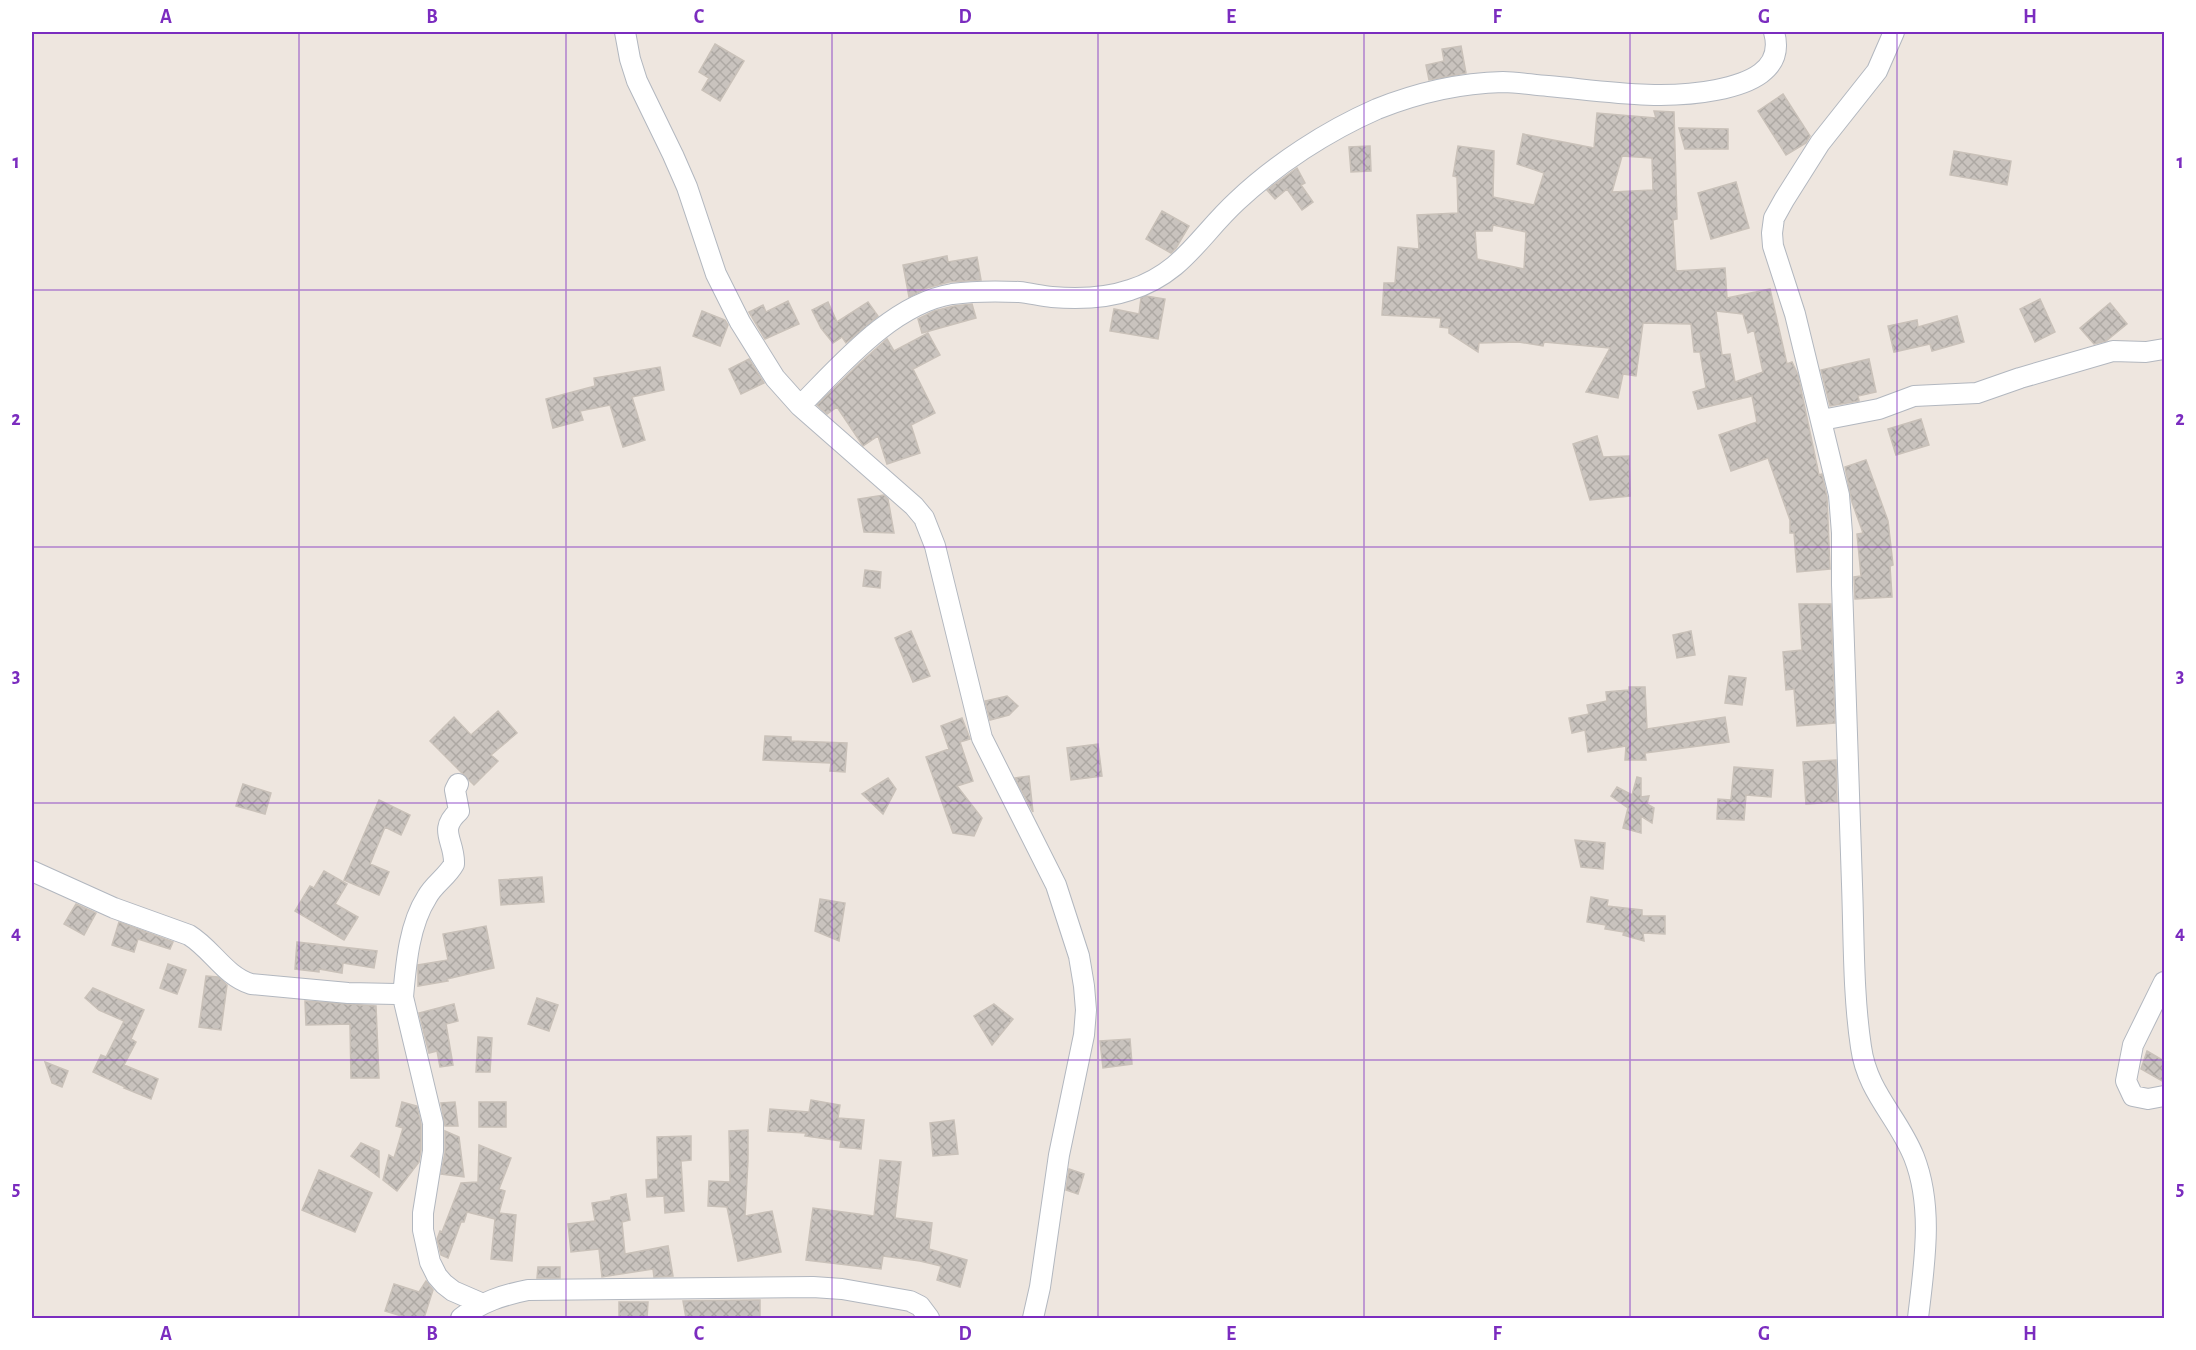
<svg xmlns="http://www.w3.org/2000/svg" width="2196" height="1350" font-family="'Alegreya Sans',sans-serif">
	<style>
		.building { fill: url(#building-cross-hatch); stroke: #c9c1b9; stroke-width: 1.5; fill-rule: evenodd }
		.lines { fill: none; stroke-linecap: round; stroke-linejoin: round }
		.street-casing { stroke: #b2b7bf; stroke-width: 22 }
		.street { stroke: #fff; stroke-width: 20 }
		.grid { fill: none; stroke: #7b2cbf; stroke-width: 1.5; stroke-opacity: 0.55 }
		.neatline { fill: none; stroke: #7b2cbf; stroke-width: 2 }
		.grid-label { font-size: 20px; text-anchor: middle; font-weight: bold; fill: #7b2cbf }
	</style>
	<defs>
		<pattern id="building-cross-hatch" width="8" height="8" patternUnits="userSpaceOnUse" patternTransform="scale(1.5)"><rect width="8" height="8" fill="#c9c3be"/><path d="M0 0l8 8M0 8l8-8" fill="none" stroke="#ada8a3"/></pattern>
	</defs>
	<rect width="100%" height="100%" fill="#eee6df"/>
	<!-- building -->
	<path class="building" d="M715,44L744,61L720,101L702,90L709,78L699,72Z
		M1461,46L1466,73L1429,80L1426,65L1444,61L1442,49Z
		M1783,94L1810,136L1806,143L1786,155L1758,111Z
		M1654,111L1674,112L1677,219L1673,220L1676,271L1725,268L1727,298L1770,289L1787,364L1792,362L1798,375L1819,475L1822,474L1827,497L1830,569L1797,572L1794,533H1790V520L1768,458L1731,471L1719,435L1757,422L1752,396L1698,409L1693,392L1706,388L1700,352H1694L1691,324L1643,323L1636,376L1623,374L1618,398L1586,392L1610,348L1544,342L1543,346L1519,342L1479,343L1478,352L1449,333V328L1440,327L1441,318L1382,315L1384,283H1395L1398,247L1419,249L1417,215L1458,213L1457,177L1453,176L1458,146L1494,151L1493,197L1534,205L1544,173L1517,164L1523,134L1594,148L1597,113L1656,118ZM1622,156L1652,158L1653,190L1612,192ZM1493,225L1526,232L1524,269L1477,259L1475,231H1492ZM1716,311L1743,314L1748,333L1754,330L1763,372L1735,382L1730,354L1722,355Z
		M1679,128L1728,129V149H1685Z
		M1370,146L1371,171L1351,172L1349,147Z
		M1954,151L2011,161L2007,185L1950,175Z
		M1297,168L1305,183L1301,185L1313,202L1302,210L1287,189L1275,199L1267,190Z
		M1736,182L1749,228L1711,239L1698,193Z
		M1162,211L1189,226L1176,248L1171,253L1146,239Z
		M947,256L948,262L977,257L981,280L949,282L927,288L909,297L903,265Z
		M1146,296L1165,299L1158,339L1110,331L1114,309L1139,314L1141,298Z
		M2040,299L2055,332L2035,342L2020,309Z
		M788,301L799,324L765,339L749,312L763,305L766,312Z
		M828,302L837,322L868,302L878,316L846,343L842,337L833,343L821,328L812,310Z
		M2110,303L2127,324L2106,341L2094,344L2080,328Z
		M972,304L976,318L922,333L918,319L934,311L954,306Z
		M702,311L725,320L728,325L720,346L693,336Z
		M1957,316L1964,342L1932,351L1930,344L1894,352L1888,326L1917,320L1918,327Z
		M928,333L940,355L913,369L935,413L911,425L920,453L887,464L878,436L863,446L837,407L827,414L817,405L859,364L887,339L894,351Z
		M749,359L764,383L741,394L729,369Z
		M1869,359L1876,392L1858,396L1859,401L1830,406L1821,370Z
		M660,367L664,390L632,397L645,440L623,447L610,405L580,411L583,420L553,428L546,399L595,386L594,378Z
		M1921,419L1929,445L1896,455L1888,429Z
		M1597,436L1603,457L1629,456L1630,496L1590,500L1573,444Z
		M1866,460L1888,521L1893,565L1890,566L1892,597L1855,599L1854,577L1861,576L1857,534L1863,533L1852,502L1845,467Z
		M884,495L888,499L894,533L864,532L858,499Z
		M865,570L881,572L880,588L863,586Z
		M1799,604H1831L1835,723L1797,726L1794,689L1786,690L1783,652L1802,650Z
		M911,631L930,676L913,682L895,638Z
		M1691,631L1695,655L1677,658L1673,635Z
		M1729,676L1746,678L1742,705L1725,703Z
		M1629,687H1645L1647,729L1725,717L1729,742L1645,753L1646,760H1625L1626,746L1588,752L1585,730L1572,733L1569,718L1589,714L1587,705L1607,701L1606,692L1629,690Z
		M1007,696L1018,706L1009,715L990,720L985,701Z
		M498,711L517,733L491,755L498,761L474,785L430,741L454,717L471,735Z
		M962,718L970,739L960,742L973,781L957,786L982,818L974,836L953,833L926,757L949,749L941,726Z
		M765,736L791,737V741L847,743L845,772L830,771L831,763L763,760Z
		M1098,744L1102,776L1071,780L1067,748Z
		M1836,760L1837,802L1806,804L1803,762Z
		M1734,767L1773,770L1771,797L1746,795L1744,820L1717,819L1718,799L1731,800Z
		M1029,776L1033,812L1015,778Z
		M1637,777L1641,778V797L1649,796L1647,804L1654,808L1652,823L1641,816V833L1623,828L1628,808L1611,796L1617,787L1632,795Z
		M888,778L896,789L883,814L862,794Z
		M243,784L271,793L265,814L236,806Z
		M379,800L410,815L401,835L385,827L370,864L389,872L379,895L344,880Z
		M1575,840L1605,843L1603,869L1581,867Z
		M324,871L347,884L335,904L358,917L344,940L295,911L310,886L314,888Z
		M542,877L544,902L501,905L499,880Z
		M1591,897L1608,900L1607,906L1642,910V916H1665V934L1643,933L1644,941L1623,935L1624,932L1605,929L1606,925L1587,922Z
		M820,899L845,903L839,941L815,931Z
		M76,904L96,913L84,935L64,924Z
		M119,922L173,942L170,949L138,939L134,952L112,945Z
		M486,926L494,968L447,979L448,981L418,986V965L448,960L443,934Z
		M297,942L377,951L374,968L343,963L342,973L319,969V972L295,969Z
		M168,964L186,970L177,994L160,988Z
		M206,976L218,977L227,985L221,1030L199,1027Z
		M93,988L144,1010L131,1039L136,1042L124,1065L158,1079L151,1099L124,1088L125,1087L93,1072L101,1055L106,1057L124,1021L99,1010L85,998Z
		M537,998L558,1005L549,1031L528,1024Z
		M305,1001L376,1006L379,1078H351L350,1024L306,1025Z
		M454,1004L458,1021L446,1024L453,1065L440,1067L437,1051L429,1053L419,1013Z
		M994,1004L1013,1019L992,1045L974,1016Z
		M478,1037L492,1038L490,1072H476Z
		M1130,1039L1132,1064L1103,1068L1100,1041Z
		M2147,1051L2164,1061V1082L2141,1069Z
		M45,1062L68,1071L62,1087L52,1083Z
		M811,1100L840,1105L838,1118L864,1120L861,1149L840,1147L841,1141L805,1136L806,1133L768,1131L770,1109L809,1112Z
		M402,1102L417,1106L421,1124V1150L419,1162L397,1191L383,1180L389,1155L394,1158L403,1128L396,1126Z
		M455,1102L458,1126H445L441,1103Z
		M479,1102H506V1127H479Z
		M954,1120L958,1154L933,1156L930,1123Z
		M748,1130V1160L745,1216L772,1211L781,1252L738,1261L727,1207L708,1206L709,1181L730,1182L729,1131Z
		M445,1131L459,1137L464,1177L441,1174L445,1153Z
		M691,1136V1160L681,1161L684,1211L665,1213L664,1196L647,1197L646,1180L658,1179L657,1137Z
		M361,1143L379,1151V1177L351,1156Z
		M479,1145L511,1158L499,1189L505,1191L499,1213L516,1215L512,1261L491,1259L495,1219L467,1212L464,1222H461L448,1258L441,1255L437,1239L440,1231L442,1232L461,1183L478,1182Z
		M880,1160L901,1162L895,1218L932,1223L929,1249L967,1260L960,1287L937,1280L941,1266L920,1261L883,1256L881,1269L806,1260L813,1208L874,1216Z
		M1069,1169L1084,1174L1078,1194L1066,1190Z
		M319,1170L372,1193L355,1232L302,1210Z
		M626,1194L630,1220L622,1222L625,1254L668,1246L673,1276L654,1277L653,1269L602,1277L599,1249L571,1252L568,1224L595,1221L592,1203L611,1200V1197Z
		M538,1267H560V1278H537Z
		M426,1281L433,1290L424,1318H408L385,1311L394,1284L419,1292Z
		M760,1300V1318H686L683,1301Z
		M619,1302H648L647,1318H619Z"/>
	<g class="lines">
		<!-- street casing -->
		<g class="street-casing">
			<path id="street" d="M625,32L630,59L637,81L673,155L687,187L716,274L740,322L775,378L800,406L914,506L924,518L935,546L982,738L1056,885L1079,956L1084,986L1086,1010L1084,1035L1059,1155L1040,1287L1033,1318
				M1894,32L1877,71L1820,143L1784,200L1774,218L1772,233L1773,246L1795,314L1839,495L1842,533V585C1846,684 1848,784 1852,884C1854,938 1853,994 1861,1047C1867,1092 1898,1117 1914,1157C1934,1208 1924,1266 1918,1318
				M800,406C841,365 892,304 952,294C974,291 996,291 1019,292C1030,293 1041,296 1052,297C1077,299 1107,298 1130,290C1183,273 1199,236 1237,201C1276,164 1327,131 1377,109C1417,93 1460,83 1503,82C1518,82 1533,85 1548,86C1603,91 1661,101 1716,90C1747,84 1785,71 1774,32
				M1822,420L1879,409L1914,396L1977,393L2020,378L2113,351L2146,352L2164,349
				M32,871L114,908L189,935C212,949 225,976 251,984L348,993L396,994L403,997L433,1123V1151L423,1213V1230L430,1262L437,1276L444,1284L453,1291L483,1304
				M2164,982L2133,1045L2126,1081L2133,1096L2148,1099L2164,1096
				M403,997C406,964 409,925 427,897C434,884 447,877 454,864C455,840 437,831 459,811L455,790L458,784
				M461,1318C481,1302 503,1295 528,1290L813,1287L842,1289L910,1301L920,1306L929,1318"/>
		</g>
		<!-- street -->
		<use href="#street" class="street"/>
	</g>
	<!-- grid -->
	<path class="grid" d="M299,32V1318M566,32V1318M832,32V1318M1098,32V1318M1364,32V1318M1630,32V1318M1897,32V1318M32,290H2164M32,547H2164M32,803H2164M32,1060H2164"/>
	<!-- border -->
	<rect width="2196" height="1350" fill="none" stroke="#ffffff" stroke-width="66"/>
	<rect x="33" y="33" width="2130" height="1284" class="neatline"/>
	<g class="grid-label">
		<text x="166" y="23">A</text>
		<text x="432" y="23">B</text>
		<text x="699" y="23">C</text>
		<text x="965" y="23">D</text>
		<text x="1231" y="23">E</text>
		<text x="1497" y="23">F</text>
		<text x="1764" y="23">G</text>
		<text x="2030" y="23">H</text>
		<text x="16" y="168">1</text>
		<text x="2180" y="168">1</text>
		<text x="16" y="425">2</text>
		<text x="2180" y="425">2</text>
		<text x="16" y="682">3</text>
		<text x="2180" y="682">3</text>
		<text x="16" y="939">4</text>
		<text x="2180" y="939">4</text>
		<text x="16" y="1195">5</text>
		<text x="2180" y="1195">5</text>
		<text x="166" y="1340">A</text>
		<text x="432" y="1340">B</text>
		<text x="699" y="1340">C</text>
		<text x="965" y="1340">D</text>
		<text x="1231" y="1340">E</text>
		<text x="1497" y="1340">F</text>
		<text x="1764" y="1340">G</text>
		<text x="2030" y="1340">H</text>
	</g>
</svg>
